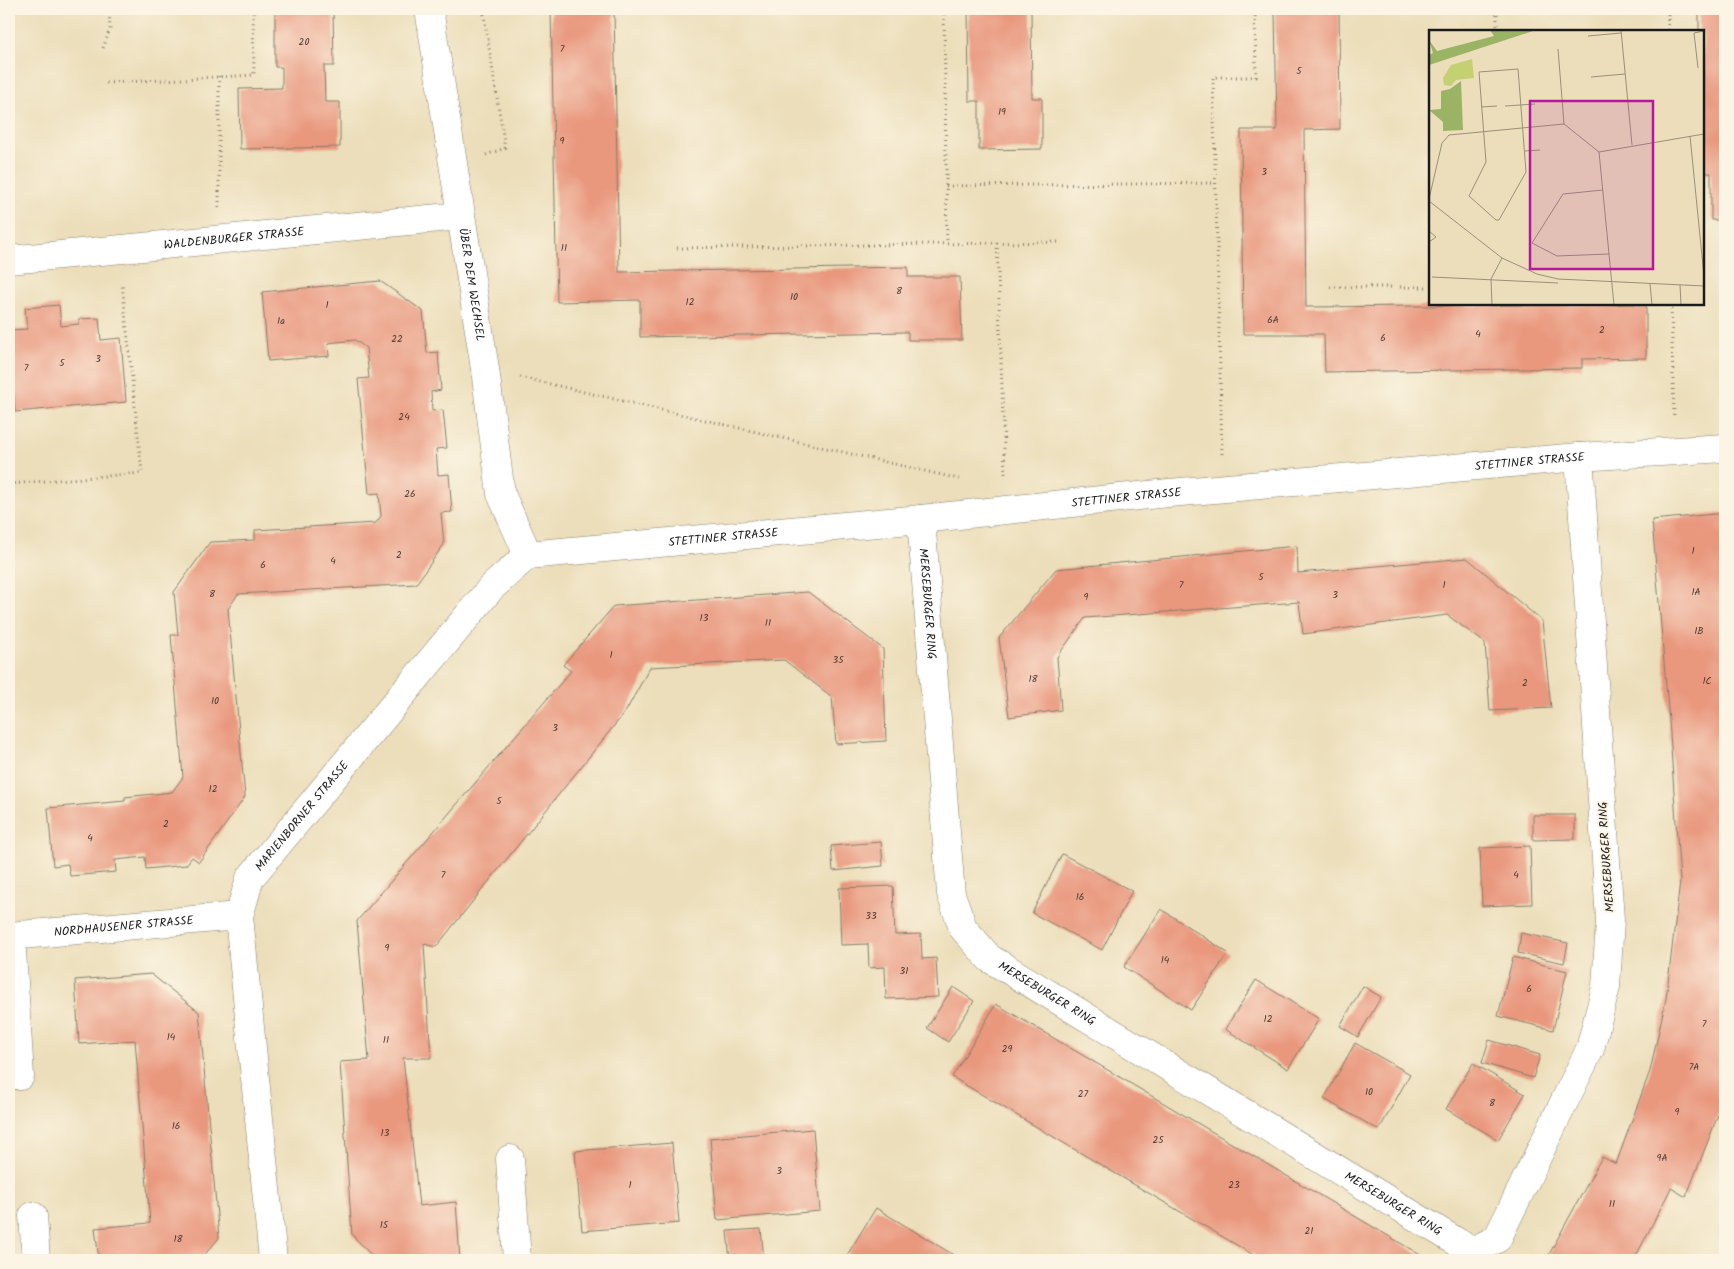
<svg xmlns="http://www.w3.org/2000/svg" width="1734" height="1269" font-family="Kalam,sans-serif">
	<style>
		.building { fill: #e9987e }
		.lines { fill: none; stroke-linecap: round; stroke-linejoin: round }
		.minor-casing { stroke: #847d6b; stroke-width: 29 }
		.path { stroke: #847d6b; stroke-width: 3; stroke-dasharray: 1 4; stroke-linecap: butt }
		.minor { stroke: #fff; stroke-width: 28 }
		.labels { text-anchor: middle; stroke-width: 4; stroke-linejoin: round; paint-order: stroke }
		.number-label { font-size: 10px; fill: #4f3b34 }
		.street-label { font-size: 12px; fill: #1c1c1c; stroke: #fcf5e5 }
		.inset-road { fill: none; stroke: #99907b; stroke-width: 1 }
		.view { fill: #b5179e; fill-opacity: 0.15; stroke: #b5179e; stroke-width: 2.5 }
		.inset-edge { fill: none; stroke: #1c1c1c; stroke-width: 2.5 }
	</style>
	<rect width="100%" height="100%" fill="#fcf5e5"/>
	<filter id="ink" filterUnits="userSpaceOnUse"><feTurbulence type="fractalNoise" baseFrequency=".02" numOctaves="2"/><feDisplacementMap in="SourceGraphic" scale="10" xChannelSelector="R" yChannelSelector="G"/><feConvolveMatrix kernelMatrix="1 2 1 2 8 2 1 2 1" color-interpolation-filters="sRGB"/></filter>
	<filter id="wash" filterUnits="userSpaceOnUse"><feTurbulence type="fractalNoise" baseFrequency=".0096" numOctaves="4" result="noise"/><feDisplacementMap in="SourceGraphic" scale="20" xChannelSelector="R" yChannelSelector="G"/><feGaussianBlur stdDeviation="1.12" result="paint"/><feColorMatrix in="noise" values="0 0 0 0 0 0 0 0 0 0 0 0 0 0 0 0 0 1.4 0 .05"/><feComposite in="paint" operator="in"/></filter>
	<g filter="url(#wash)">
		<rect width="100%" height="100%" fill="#ecdeba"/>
		<g id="blocks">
			<!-- building -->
			<path class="building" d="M275,9H333L334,66H324L325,102H340V147L240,149L239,89L282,88V67H275Z
				M551,9H614L619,272L908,267V277H960L962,340H908V332L640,337V300L557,302Z
				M968,9H1031L1032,98H1042V149L979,150V101H969Z
				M1275,9H1339L1340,129L1304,130L1306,307L1646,304V358L1582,359V368L1325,372L1324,334H1243L1241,130H1277Z
				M1699,9H1725V220H1711V173H1703V31H1699Z
				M380,281L423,311L427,353L438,352L441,390L431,392L432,411L443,410L447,448L436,449L438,475L449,474L452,512L441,513L444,544L416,584L238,594L228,609L245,797L199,862L192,857L186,865L146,869L145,857L115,860L116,872L70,876L68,864L53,866L48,808L125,801V797L172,792L183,777L171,635H178L174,592L210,542L255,540V530L376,523L381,516L379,493L369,494L358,379L369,378L366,348L355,340L328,343L329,356L268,361L262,292Z
				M59,305L61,326L79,324V319L99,318L101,340L121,338L126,402L15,412L14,396H9V330L27,329L25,308Z
				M1725,513V1092L1722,1105L1686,1197L1671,1188L1634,1260H1546L1602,1157L1616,1164L1650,1071L1666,999L1680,881L1670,733L1652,520Z
				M1297,546L1298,573L1467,558L1542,621L1551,708L1490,711L1485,643L1447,615L1303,634L1299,602L1085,618L1057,657L1061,710L1009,717L999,638L1056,569Z
				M808,592L883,649L886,741L836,744L832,697L784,660L650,667L626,711L436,947L424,944L431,1058H403L419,1206L456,1202L460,1260H376L352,1235L340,1062L369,1060L357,921L571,671L563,665L614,606Z
				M1533,815H1575V839L1533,840Z
				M881,842L883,866L833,871L831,846Z
				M1530,846L1532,904L1482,906L1480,848Z
				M1062,854L1132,891L1102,950L1032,913Z
				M893,886L895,935L921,934L922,959L936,958L938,997L886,999L885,967L869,968L868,944L841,945L839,888Z
				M1161,909L1228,953L1191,1010L1124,967Z
				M1521,933L1568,943L1564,963L1518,953Z
				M1513,957L1567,971L1553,1030L1498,1016Z
				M151,974L199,1012L219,1238L200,1260H99L95,1228L150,1223L135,1040L79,1044L75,980Z
				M1256,980L1319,1019L1288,1069L1225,1029Z
				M1363,986L1381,997L1358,1037L1340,1026Z
				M953,987L974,1001L948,1042L927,1028Z
				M996,1004L1429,1260H1262L952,1077Z
				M1489,1040L1540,1055L1533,1078L1482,1063Z
				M1355,1043L1410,1074L1379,1130L1324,1099Z
				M1473,1063L1525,1094L1498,1140L1446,1109Z
				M813,1129L820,1211L717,1220L710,1138Z
				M672,1143L679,1223L582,1231L575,1151Z
				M876,1208L962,1260H844Z
				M761,1229L764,1260H730L727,1231Z"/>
		</g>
	</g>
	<g filter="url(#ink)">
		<use href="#blocks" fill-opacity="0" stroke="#847d6b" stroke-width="1"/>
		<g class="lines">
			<!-- minor casing -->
			<g class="minor-casing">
				<g id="minor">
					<path id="s1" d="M429,9L485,369L501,494L528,555"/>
					<path id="s2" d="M9,260L460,216"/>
					<path id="s3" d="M921,519L951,894L963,928L989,958L1472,1251L1497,1239L1590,1049L1606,987L1610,920L1579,457"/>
					<path id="s4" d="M528,555L921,519L1158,494L1579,457L1725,448"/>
					<path id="s5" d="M9,936L239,916"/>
					<path d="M11,936L20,1076"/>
					<path d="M510,1159L517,1260"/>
					<path d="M33,1216L36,1260"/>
					<path id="s6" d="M273,1260L239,916L250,878L491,588L528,555"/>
				</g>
			</g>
			<!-- path -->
			<path class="path" d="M483,9L505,148L486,155
				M944,9L947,244
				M1497,9V31
				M1668,9V31
				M103,48L110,29L109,9
				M219,76V207
				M106,83L254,75L253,9
				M946,186L1216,183
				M997,243L1005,476
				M677,248L1058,242
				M1330,287H1430
				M1671,304L1674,417
				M520,377L959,479
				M1222,454L1213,77H1256L1255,9
				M9,484L142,473L122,283"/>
			<!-- minor -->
			<use href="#minor" class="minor"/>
		</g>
	</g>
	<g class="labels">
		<!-- number labels -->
		<g class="number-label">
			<text x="304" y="45">20</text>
			<text x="562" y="52">7</text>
			<text x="1299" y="74">5</text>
			<text x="1002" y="115">19</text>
			<text x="562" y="144">9</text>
			<text x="1264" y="175">3</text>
			<text x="564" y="251">11</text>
			<text x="899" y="294">8</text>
			<text x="794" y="300">10</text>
			<text x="690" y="305">12</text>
			<text x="327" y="308">1</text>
			<text x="1273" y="323">6A</text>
			<text x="281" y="324">1a</text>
			<text x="1602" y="333">2</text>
			<text x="1478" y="337">4</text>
			<text x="1383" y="341">6</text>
			<text x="397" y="342">22</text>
			<text x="98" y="362">3</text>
			<text x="62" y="366">5</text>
			<text x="26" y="371">7</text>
			<text x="404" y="420">24</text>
			<text x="410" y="497">26</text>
			<text x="1693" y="554">1</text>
			<text x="399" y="558">2</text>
			<text x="333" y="564">4</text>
			<text x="263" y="568">6</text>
			<text x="1261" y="580">5</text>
			<text x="1181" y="588">7</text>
			<text x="1444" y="588">1</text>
			<text x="1696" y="595">1A</text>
			<text x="212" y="597">8</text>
			<text x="1335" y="598">3</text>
			<text x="1086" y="600">9</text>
			<text x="704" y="621">13</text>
			<text x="768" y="626">11</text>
			<text x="1699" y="634">1B</text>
			<text x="611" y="658">1</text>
			<text x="838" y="663">35</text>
			<text x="1033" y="682">18</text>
			<text x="1707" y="684">1C</text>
			<text x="1525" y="686">2</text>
			<text x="215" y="704">10</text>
			<text x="555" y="731">3</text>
			<text x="213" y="792">12</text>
			<text x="499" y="804">5</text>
			<text x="166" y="827">2</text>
			<text x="90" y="841">4</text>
			<text x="443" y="878">7</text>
			<text x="1516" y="878">4</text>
			<text x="1080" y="900">16</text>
			<text x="871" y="919">33</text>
			<text x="387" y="951">9</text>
			<text x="1165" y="963">14</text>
			<text x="904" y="974">31</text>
			<text x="1529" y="992">6</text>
			<text x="1268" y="1022">12</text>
			<text x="1704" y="1027">7</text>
			<text x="171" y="1040">14</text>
			<text x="386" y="1043">11</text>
			<text x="1007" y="1052">29</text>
			<text x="1694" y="1070">7A</text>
			<text x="1369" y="1095">10</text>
			<text x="1083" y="1097">27</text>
			<text x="1492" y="1106">8</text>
			<text x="1677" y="1115">9</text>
			<text x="176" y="1129">16</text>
			<text x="385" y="1136">13</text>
			<text x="1158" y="1143">25</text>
			<text x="1662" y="1161">9A</text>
			<text x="779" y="1174">3</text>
			<text x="630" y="1188">1</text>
			<text x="1234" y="1188">23</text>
			<text x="1612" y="1207">11</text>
			<text x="384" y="1228">15</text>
			<text x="1309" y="1234">21</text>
			<text x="178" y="1242">18</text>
		</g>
		<!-- street labels -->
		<g class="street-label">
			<text dy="4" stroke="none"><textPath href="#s2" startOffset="226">WALDENBURGER STRASSE</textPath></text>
			<text dy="4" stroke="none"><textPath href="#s1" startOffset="279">ÜBER DEM WECHSEL</textPath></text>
			<text dy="4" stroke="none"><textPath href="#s4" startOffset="1006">STETTINER STRASSE</textPath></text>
			<text dy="4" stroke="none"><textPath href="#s4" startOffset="601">STETTINER STRASSE</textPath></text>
			<text dy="4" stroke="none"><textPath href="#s4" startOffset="196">STETTINER STRASSE</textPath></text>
			<text dy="4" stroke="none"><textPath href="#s3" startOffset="85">MERSEBURGER RING</textPath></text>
			<text dy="4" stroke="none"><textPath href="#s6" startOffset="466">MARIENBORNER STRASSE</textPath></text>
			<text transform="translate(1606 857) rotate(-94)" y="4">MERSEBURGER RING</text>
			<text dy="4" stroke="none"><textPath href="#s5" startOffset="115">NORDHAUSENER STRASSE</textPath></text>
			<text dy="4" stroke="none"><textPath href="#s3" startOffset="520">MERSEBURGER RING</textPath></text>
			<text dy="4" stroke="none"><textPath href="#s3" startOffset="925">MERSEBURGER RING</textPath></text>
		</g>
	</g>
	<!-- overview -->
	<g transform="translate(1429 30)">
		<rect width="275" height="275" fill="#ecdeba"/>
		<path d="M43,29L45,48L27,50L22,56L15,55L14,48L22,35Z" fill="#c3d172"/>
		<path d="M61,0H107L0,35V25L4,23L0,10L8,21L65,6ZM32,51L34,100L14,101V92L0,80L12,79V61L21,59Z" fill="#9ab364"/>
		<path class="inset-road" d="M192,0L203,115M159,6L192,3M129,19L135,94M269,38L265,3L275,1M89,39L97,142L70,190H67L40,166L57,132L50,42ZM162,47L196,44M76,76L106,74M52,77L68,76M261,106L275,246M96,121L111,120M170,122L185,275M170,122L275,104M174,160L134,164L103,213L128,226L180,224M0,169L13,113L20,105L135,94L170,122M0,171L73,228L108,244L129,249L275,256M0,201L7,207L0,212M3,247L129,253M221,254L223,275M251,255L252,275M63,275L62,249L73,228"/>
		<path class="view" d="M101,71H224V239H101Z"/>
		<rect width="275" height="275" class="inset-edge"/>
	</g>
	<!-- margin -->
	<rect width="1734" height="1269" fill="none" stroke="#fcf5e5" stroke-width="30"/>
</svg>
